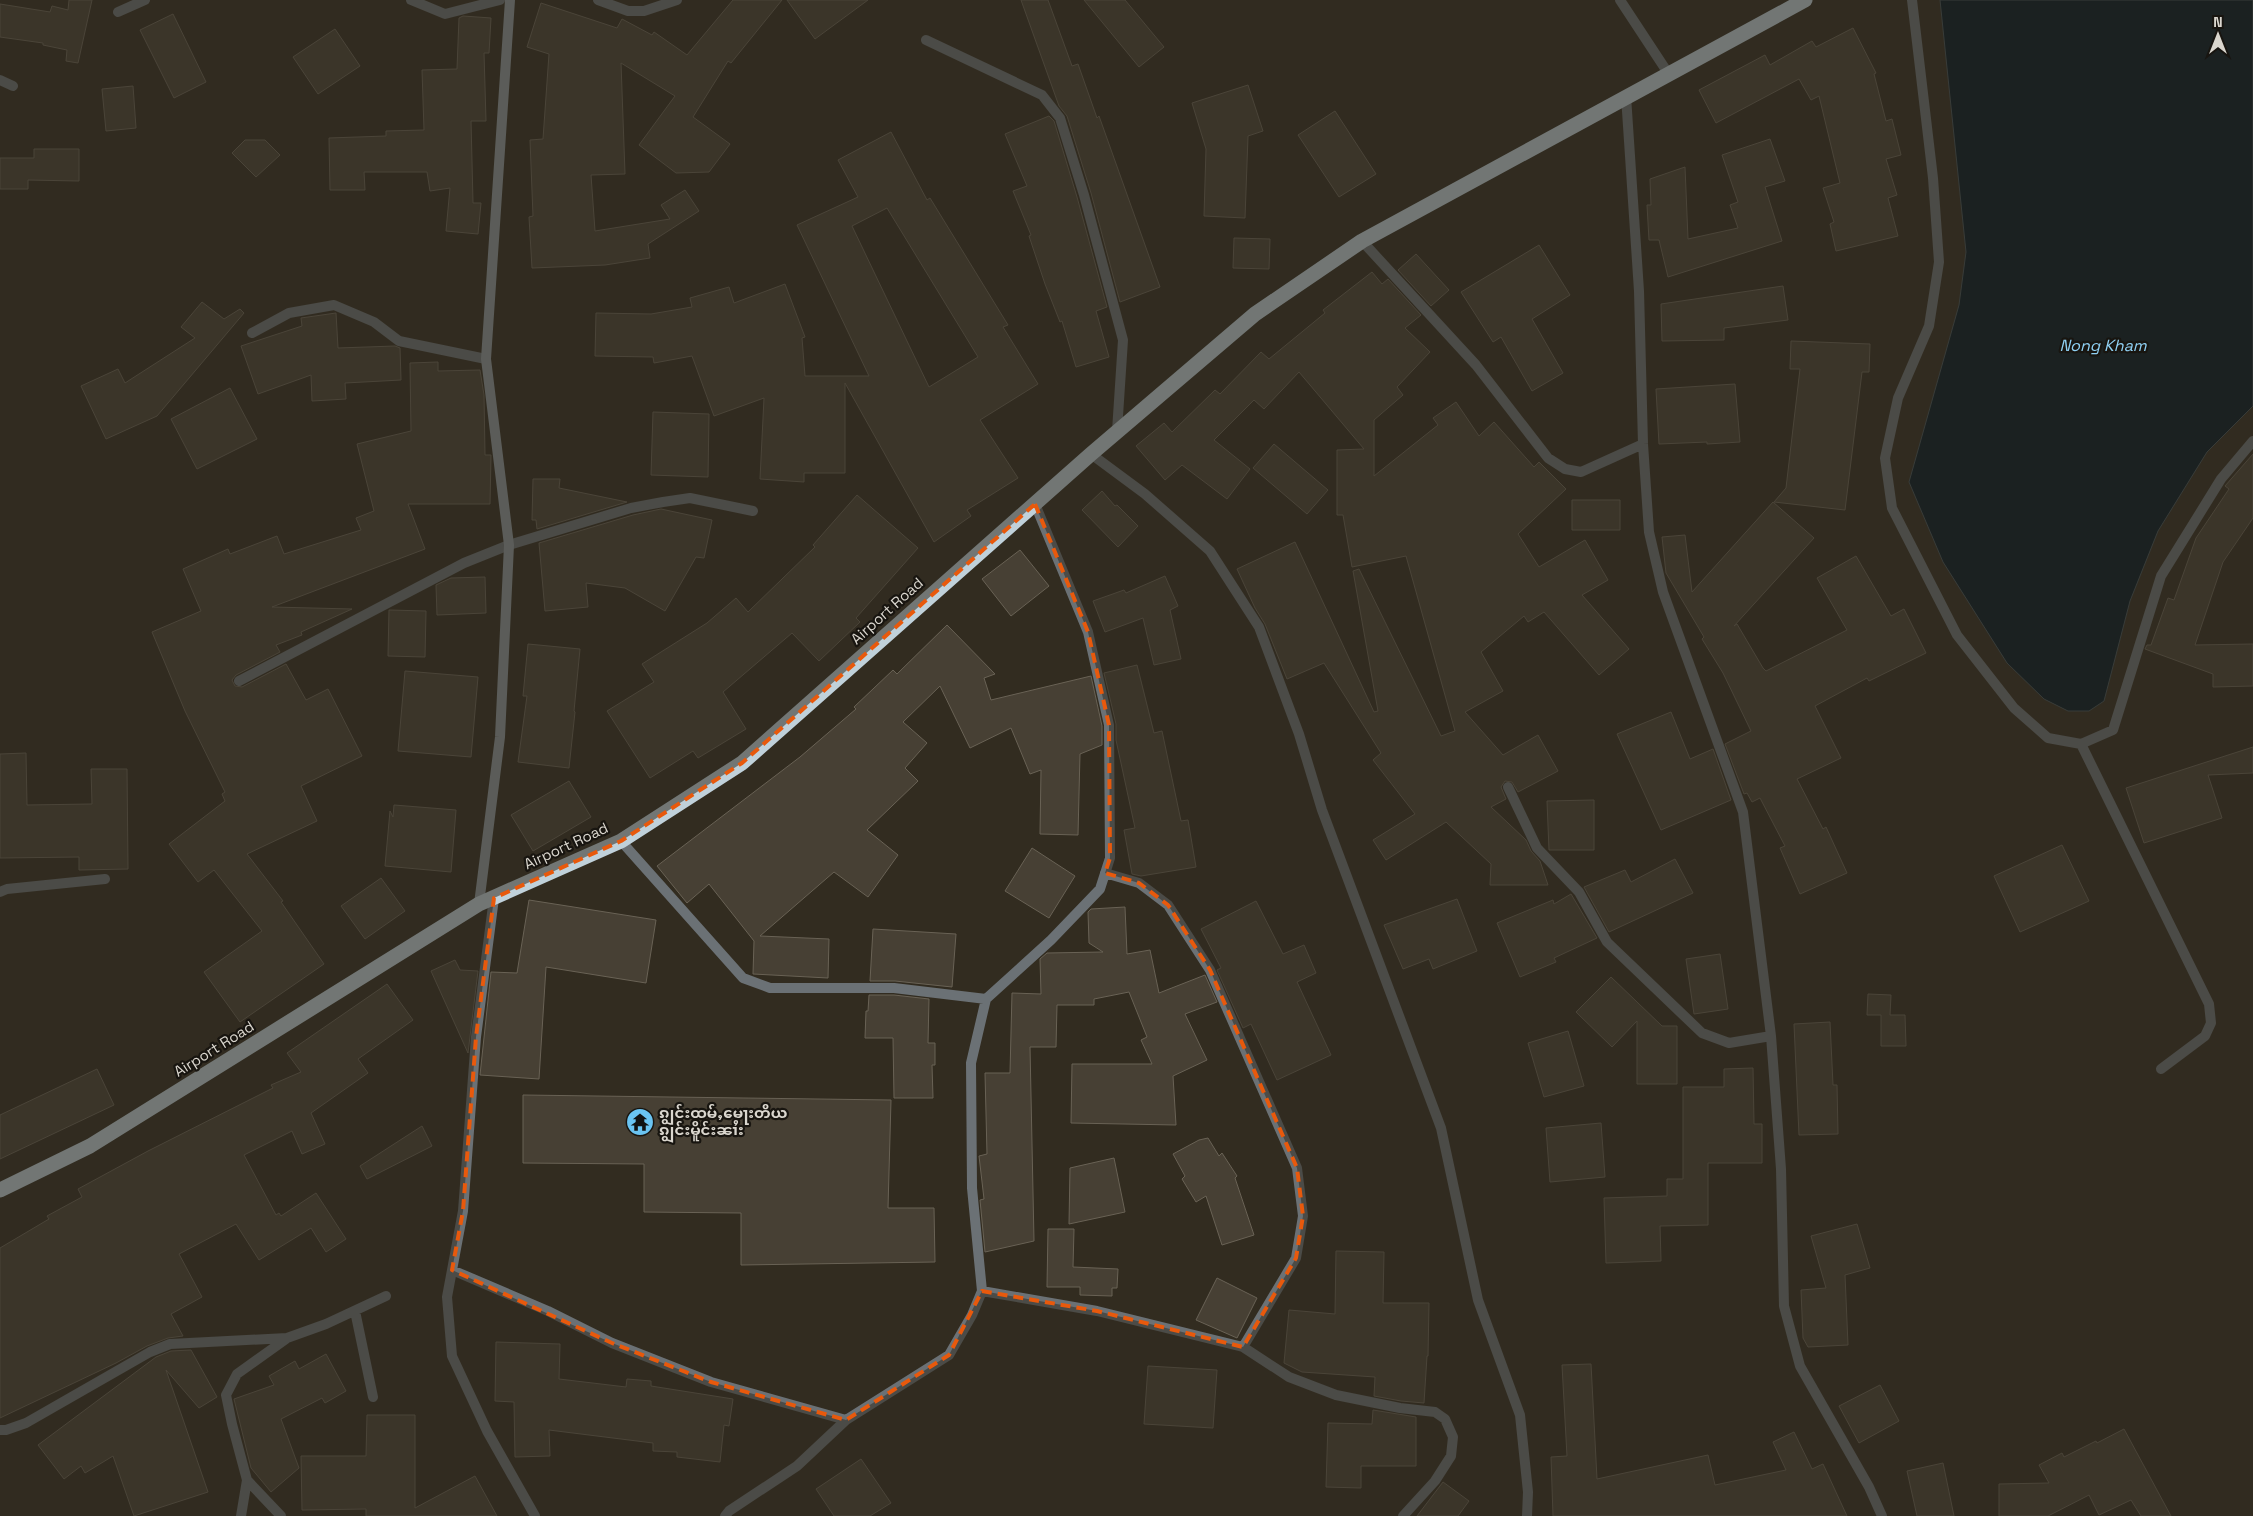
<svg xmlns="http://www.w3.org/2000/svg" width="2253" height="1516" font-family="'Space Grotesk','Noto Sans Myanmar',sans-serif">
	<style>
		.water { fill: #001522; stroke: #414f56 }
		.building { fill: #474034; stroke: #696255; fill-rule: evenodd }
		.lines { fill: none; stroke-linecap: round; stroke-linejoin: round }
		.lane { stroke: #6b7175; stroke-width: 10 }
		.street { stroke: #6b7175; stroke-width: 10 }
		.secondary { stroke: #8e989e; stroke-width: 10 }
		.highway { stroke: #c0d1da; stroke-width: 15 }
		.marked { fill: none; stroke: #e8590c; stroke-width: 4; stroke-dasharray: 10 6; stroke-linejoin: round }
		.labels { text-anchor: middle; stroke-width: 4.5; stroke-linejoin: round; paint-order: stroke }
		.street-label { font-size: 15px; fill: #dad6ce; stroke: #181510 }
		.poi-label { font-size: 15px; font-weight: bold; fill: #dad6ce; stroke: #181510; text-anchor: start }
		.water-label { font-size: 16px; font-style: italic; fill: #8fd0f3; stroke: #181510 }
	</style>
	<rect width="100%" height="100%" fill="#322c20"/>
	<!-- water -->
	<path class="water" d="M1940,0H2253V406L2207,452L2158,531L2130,601L2104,701L2089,711H2068L2044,699L2007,663L1943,562L1909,482L1959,305L1966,252Z"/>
	<!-- building -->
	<path class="building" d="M69,0H92L78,63L66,61L67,50L43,45V43L0,37V4L50,12L52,6L68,10Z
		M733,0H782L731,63L728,61L693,117L730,144L709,172L676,173L639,145L675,96L621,63L625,174L591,175L595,231L670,219L661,205L685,190L699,211L648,244L650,258L605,265L532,268L529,217L533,216L530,140L543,139L549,54L527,47L541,3L617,28L622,19L652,35L654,32L687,55Z
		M787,0H868L815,39Z
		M1021,0H1048L1072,66L1078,64L1097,118L1099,116L1160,287L1120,302L1091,193L1067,116L1059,106Z
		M1084,0H1125L1164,47L1139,67Z
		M173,14L206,82L174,98L140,30Z
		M463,16L491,18L489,53H484L486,121H471L473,203H481L478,234L446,231L450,188L430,191L427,172H364L365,190H330L329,138L386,136V131L424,130L422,70L457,69L459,18Z
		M1853,28L1876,73L1874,74L1886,121L1892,119L1901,155L1886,159L1897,195L1888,198L1898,236L1836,251L1830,224L1834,222L1823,188L1840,183L1819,96L1811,100L1799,79L1716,123L1699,90L1765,55L1770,65L1812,41L1816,47Z
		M335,29L360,66L318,94L293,57Z
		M1248,85L1263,131L1248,136L1245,218L1204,216L1206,149L1192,103Z
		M133,86L136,128L106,131L102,89Z
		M1335,111L1376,174L1339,197L1298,135Z
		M1049,116L1054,121L1077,197L1107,307L1096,311L1109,357L1076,367L1062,321L1060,322L1045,284L1029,236L1031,235L1013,191L1027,186L1005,134Z
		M891,132L927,200L930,198L1008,325L1003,327L1038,384L980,420L1018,478L967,510L971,516L934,542L845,383V473H804V482L760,479L764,398L714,416L692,356L654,363L653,357L595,356L596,313L651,314L692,307L690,298L729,287L734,303L785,284L805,337L802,338L805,376H869L797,225L858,197L838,160ZM887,208L978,357L929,387L852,226Z
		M1770,139L1785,181L1765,187L1782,241L1668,277L1659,240H1649L1647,205H1651L1650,179L1685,167L1688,239L1738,228L1730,205L1738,202L1722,155Z
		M245,140H265L280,155L256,177L232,153Z
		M34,149H79V181L28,180V189H0V158H34Z
		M1234,238L1270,239L1269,269L1233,268Z
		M1539,245L1570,295L1532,319L1563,373L1532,391L1501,337L1493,342L1461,292Z
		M1416,254L1449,290L1431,306L1398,270Z
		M1372,272L1382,284L1388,279L1421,315L1405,328L1430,352L1397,387L1403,395L1374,420V476L1438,425L1433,418L1456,402L1479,436L1494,422L1534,467L1539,462L1566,489L1518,534L1539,567L1585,540L1608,580L1582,595L1629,649L1599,675L1544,612L1528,622L1524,616L1481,652L1503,691L1465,712L1503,755L1538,735L1558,771L1518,792L1512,782L1505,781L1501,787L1506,799L1491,807L1526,840L1531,851L1540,861L1548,885H1490L1491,864L1446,822L1386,860L1373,840L1415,814L1373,760L1381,753L1324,663L1287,679L1265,624L1255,608L1237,569L1295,542L1374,712L1378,711L1353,571L1359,569L1441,736L1455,731L1406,556L1352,567L1343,515H1337V450L1364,449L1299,372L1264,409L1254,400L1214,440L1250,469L1227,499L1182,465L1165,480L1136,446L1164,423L1172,432L1215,390L1220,394L1261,352L1269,359L1325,313L1323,310Z
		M1783,286L1788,320L1724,328V340L1662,341L1661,304Z
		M202,302L224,319L240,309L244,313L157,416L106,439L81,386L118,369L125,383L195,338L181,327Z
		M336,313L338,348L395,346L400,348L401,380L345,383L346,399L312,401L311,375L258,394L241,346L302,326L301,318Z
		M1791,341L1870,344L1869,372H1862L1845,510L1774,502L1786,488L1800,369H1790Z
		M438,362V371L480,370L484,395L485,455H491L490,504H408L425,549L272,607L352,609L301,632L302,635L276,645L280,652L236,675L232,680L235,686L242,687L286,664L306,700L328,689L362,756L301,786L317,821L247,854L283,901L281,902L324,964L240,1022L204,972L262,931L214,870L198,882L169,844L225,801L222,794L225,792L185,711L152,632L201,611L183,569L228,549L230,554L277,536L284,554L361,530L356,518L374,511L357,444L411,431L410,363Z
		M1735,384L1740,442L1707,444V442L1659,444L1656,389Z
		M230,388L257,439L197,469L171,419Z
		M653,412L709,414L708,477L651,475Z
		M1274,444L1328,490L1307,514L1253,468Z
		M2253,454V518L2223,562L2195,645L2253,644V686L2213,687V674L2145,649L2147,645H2151L2168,598L2174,600L2196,538L2229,489L2225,486Z
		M533,479H560L559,488L627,502L537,529L536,520H532Z
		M1102,491L1115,506L1117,505L1138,526L1118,547L1082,510Z
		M857,495L918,548L856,618L860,622L819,661L792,633L723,692L746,729L698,758L693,751L650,778L607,711L654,682L642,664L707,623L736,598L748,612L815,547L813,545Z
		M1572,500H1620V530H1572Z
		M1773,502L1814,538L1734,626L1737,624L1763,668L1766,671L1847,630L1817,578L1856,556L1891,616L1904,609L1926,653L1869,681L1867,678L1815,706L1841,758L1797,779L1823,829L1826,827L1847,873L1800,894L1780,848L1785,846L1760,798L1752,802L1747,793L1744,794L1725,744L1751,731L1723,673L1702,639L1704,637L1666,573L1662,537L1685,535L1692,592Z
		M661,509L712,520L704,558L696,557L665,611L625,588L586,583L588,607L545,611L539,543L633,515Z
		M1020,550L1049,586L1011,616L982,579Z
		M1165,576L1178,606L1170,610L1181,659L1154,665L1143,618L1105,632L1093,601L1124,590L1126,593Z
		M485,577L486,613L437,615L436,585L451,578Z
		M389,610L426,611L425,657L388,656Z
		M947,625L995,674L984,678L991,700L1091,676L1102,726V745L1080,754L1078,835L1040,834L1041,770L1030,774L1011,728L970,748L940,686L903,722L927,743L905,768L918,781L867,830L898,855L868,897L834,872L760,936L829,939L828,978L753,974L754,941L709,884L687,903L657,866L800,757L856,709L854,707L893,670L897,674Z
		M528,644L580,649L574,711L575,712L569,768L518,762L527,696H523Z
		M1137,665L1154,733L1162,731L1181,821L1188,820L1196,867L1141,876L1132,874L1124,830L1135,828L1116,740V724L1104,673Z
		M405,671L478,677L471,757L398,751Z
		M1671,712L1690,759L1713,749L1731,800L1661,830L1617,734Z
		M2253,747V773L2208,775L2222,818L2144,843L2126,788Z
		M26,753L27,805L92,804L91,769H127L128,869L79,870V857L0,858V754Z
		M569,781L591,817L533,851L511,815Z
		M1594,800V850H1549L1547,801Z
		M394,805L456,810L451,872L385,866L390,811L393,817Z
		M2062,845L2089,901L2020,932L1994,876Z
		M1032,848L1075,876L1049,918L1005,891Z
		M1675,859L1693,893L1609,932L1584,887L1625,870L1631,882Z
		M381,878L405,911L365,939L341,906Z
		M1571,894L1597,938L1554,958L1556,962L1520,977L1497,923L1553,900L1554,904Z
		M1457,899L1477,951L1433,969L1429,959L1403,969L1384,925Z
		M529,900L656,920L646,983L546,967L539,1079L480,1075L491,972L517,973Z
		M1256,901L1283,954L1304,945L1316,973L1297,982L1331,1055L1277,1080L1251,1024L1243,1028L1217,970L1221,968L1201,929Z
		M1125,907L1127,954L1150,950L1159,993L1205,975L1217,1002L1185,1014L1207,1060L1173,1076L1176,1125L1071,1123L1072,1064H1152L1141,1040L1147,1037L1129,992L1094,999V1005H1057L1056,1047H1030L1034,1241L985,1252L980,1200L984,1199L979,1156L987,1154L985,1073H1010L1012,993L1041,994L1040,959L1047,953L1103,952L1089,943L1088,912L1091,909Z
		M873,929L956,934L952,987L895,981H870Z
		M1720,954L1728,1009L1694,1014L1686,959Z
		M455,960L460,970L478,971L468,1053L431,971Z
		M1611,977L1662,1026H1677V1084H1637V1021L1612,1047L1576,1012Z
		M387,984L413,1020L358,1059L368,1073L311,1113L325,1144L302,1154L292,1131L244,1155L276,1215L279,1213L281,1216L316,1193L346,1239L326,1252L311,1228L259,1260L236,1224L179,1254L202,1297L171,1314L183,1336L168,1338L147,1346L116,1363L0,1418V1248L49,1219L47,1216L82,1197L78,1189L148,1151L273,1088L271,1085L301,1072L287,1053Z
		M1868,994L1891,995L1890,1015H1905L1906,1046H1881V1015H1867Z
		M869,995H894L929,999L928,1043H935V1065H932L933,1098H894L893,1038H865L866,1011H868Z
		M1830,1022L1833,1085H1837L1838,1134L1799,1135L1794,1024Z
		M1568,1031L1584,1086L1544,1097L1528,1043Z
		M1753,1068L1754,1124H1762V1163H1708V1225L1660,1226L1661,1261L1606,1263L1604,1198L1667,1196V1179H1683V1087H1724V1069Z
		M97,1069L114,1105L0,1159V1115Z
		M523,1095L891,1100L888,1208H934L935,1262L741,1265V1213L644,1212V1164L523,1163Z
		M1601,1123L1605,1177L1550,1182L1546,1128Z
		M422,1126L432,1146L367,1179L360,1166Z
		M1208,1138L1219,1156L1222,1153L1237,1176L1235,1178L1254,1235L1222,1245L1206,1196L1196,1202L1182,1179L1185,1176L1173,1154L1199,1140Z
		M1114,1158L1125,1212L1069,1224L1070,1168Z
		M1857,1224L1870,1268L1845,1275L1848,1345L1808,1347L1803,1338L1801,1290L1826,1288L1811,1236Z
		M1048,1229H1074L1073,1267L1118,1269L1117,1288H1112V1296L1080,1295V1287H1047Z
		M1336,1251L1384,1252L1383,1303H1429L1428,1356H1427L1424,1403L1401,1401L1374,1396L1375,1377L1302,1372L1284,1363L1289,1310L1335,1314Z
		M1217,1278L1257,1298L1237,1338L1196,1320Z
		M496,1342L560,1344L559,1379L626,1387L627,1379L651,1381V1386L733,1399L729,1426L724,1425L720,1462L677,1457V1452L653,1451V1443L549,1430L550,1456L515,1457L514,1402L495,1401Z
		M191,1350L217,1397L199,1408L166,1370L208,1492L134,1516L113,1456L85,1473L81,1466L64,1479L38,1445L156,1357L171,1351Z
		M326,1354L346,1391L325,1403L322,1398L281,1419L299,1468L271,1492L251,1468L234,1399L274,1385L269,1376L295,1361L299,1369Z
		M1591,1364L1597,1479L1708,1455L1715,1485L1786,1470L1773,1442L1794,1432L1812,1469L1823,1464L1847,1516H1553L1551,1457L1567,1456L1562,1365Z
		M1148,1366L1217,1370L1213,1428L1144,1424Z
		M1880,1385L1899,1421L1859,1443L1839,1406Z
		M1373,1410L1416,1417V1466H1361V1488L1326,1487L1328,1423L1372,1424Z
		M367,1415H415V1508L475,1476L497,1516H366V1509L302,1510L301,1456H366Z
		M2124,1429L2171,1516H2141L2131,1500L2099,1515L2089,1495L2048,1516H1999V1484L2049,1483L2039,1465L2062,1453L2064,1457L2096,1441L2097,1443Z
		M861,1459L891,1503L870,1516H834L816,1489Z
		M1943,1463L1954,1516H1917L1907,1471Z
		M1443,1482L1469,1501L1458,1516H1417Z"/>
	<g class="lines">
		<!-- lane -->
		<path class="lane" d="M252,333L289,313L334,305L374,322L399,341L486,359
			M0,892L7,889L105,879"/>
		<!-- street -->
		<path class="street" d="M411,0L445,14L500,0
			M598,0L628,11H644L677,0
			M1620,0L1668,73
			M1912,0L1933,178L1939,262L1929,326L1898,398L1885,458L1892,508L1957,635L2014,708L2048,738L2081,744L2113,730L2161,576L2221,479L2253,441
			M118,12L145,0
			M926,40L1042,95L1060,118L1084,195L1123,340L1117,431
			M0,80L13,86
			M1626,96L1639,291L1643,444L1649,532L1663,592L1743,812L1771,1036L1781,1169L1784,1306L1800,1366L1869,1487L1882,1516
			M1362,241L1476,365L1548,458L1565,469L1581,472L1643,444
			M1091,454L1145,494L1210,551L1259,627L1299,734L1322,810L1441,1128L1478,1300L1520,1415L1528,1492L1527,1516
			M239,681L464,563L509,545L631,508L663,502L690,498L753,511
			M2081,744L2209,1004L2211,1023L2205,1036L2161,1069
			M1508,787L1537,848L1579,892L1607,942L1702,1033L1729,1043L1771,1036
			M621,841L743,978L770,988H894L986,999
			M1105,873L1139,883L1168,905L1210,970L1297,1168L1303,1216L1296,1258L1243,1347
			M494,898L476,1037L463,1211L447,1297L452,1356L487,1431L535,1516
			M452,1270L548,1311L612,1343L711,1382L846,1420L949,1355L972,1315L982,1291L972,1188L971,1063L986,999L1051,940L1100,889L1110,858L1109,725L1088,632L1035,504
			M982,1291L1097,1311L1243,1347L1289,1377L1336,1395L1400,1408L1435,1412L1445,1419L1453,1437L1451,1456L1435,1481L1403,1516
			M355,1311L373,1397
			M0,1430H6L26,1423L150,1352L170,1344L287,1338L326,1324L386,1296
			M247,1480L281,1516
			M241,1516L247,1480L232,1424L226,1395L237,1374L286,1339
			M725,1516L729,1511L797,1466L846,1420"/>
		<!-- secondary -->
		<path class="secondary" d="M479,904L500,737L509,545L486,359L510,0"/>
		<!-- highway -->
		<path class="highway" d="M0,1190L90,1146L479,904L621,841L742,763L1091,454L1255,314L1362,241L1805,0"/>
	</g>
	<!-- marked area -->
	<path d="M0 0H2253V1516H0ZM1035,504L1088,632L1109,725L1110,858L1105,873L1139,883L1168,905L1210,970L1297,1168L1303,1216L1296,1258L1243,1347L1097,1311L982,1291L949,1355L846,1420L711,1382L612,1343L452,1270L463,1211L476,1037L494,898L621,841L742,763Z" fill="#322c20" fill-opacity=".55" fill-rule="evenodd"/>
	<path class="marked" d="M1035,504L1088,632L1109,725L1110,858L1105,873L1139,883L1168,905L1210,970L1297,1168L1303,1216L1296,1258L1243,1347L1097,1311L982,1291L949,1355L846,1420L711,1382L612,1343L452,1270L463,1211L476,1037L494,898L621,841L742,763Z"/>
	<!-- icons -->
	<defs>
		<g id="temple-disc" transform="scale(1.4375)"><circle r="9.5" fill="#6ac3f1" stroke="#181510"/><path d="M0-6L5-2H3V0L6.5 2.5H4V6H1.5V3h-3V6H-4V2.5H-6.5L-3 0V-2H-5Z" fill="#111"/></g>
	</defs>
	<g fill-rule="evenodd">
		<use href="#temple-disc" x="640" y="1122"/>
	</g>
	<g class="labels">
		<!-- street labels -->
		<g class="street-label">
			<text transform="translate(887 611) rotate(-42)" y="5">Airport Road</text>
			<text transform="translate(566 846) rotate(-25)" y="5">Airport Road</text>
			<text transform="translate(214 1049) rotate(-32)" y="5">Airport Road</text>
		</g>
		<!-- poi labels -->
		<g class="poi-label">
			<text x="659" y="1118">ၵျွင်းထမ်ႇမေႃးတိယ<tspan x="659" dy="17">ၵျွင်းမိူင်းၼၢႆး</tspan></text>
		</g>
		<!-- water labels -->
		<g class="water-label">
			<text x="2103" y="351">Nong Kham</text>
		</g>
	</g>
	<!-- north arrow -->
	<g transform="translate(2218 35)" stroke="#181510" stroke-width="4" paint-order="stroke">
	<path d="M0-4L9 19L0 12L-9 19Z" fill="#dad6ce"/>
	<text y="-8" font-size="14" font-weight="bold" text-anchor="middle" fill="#dad6ce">N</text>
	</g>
</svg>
